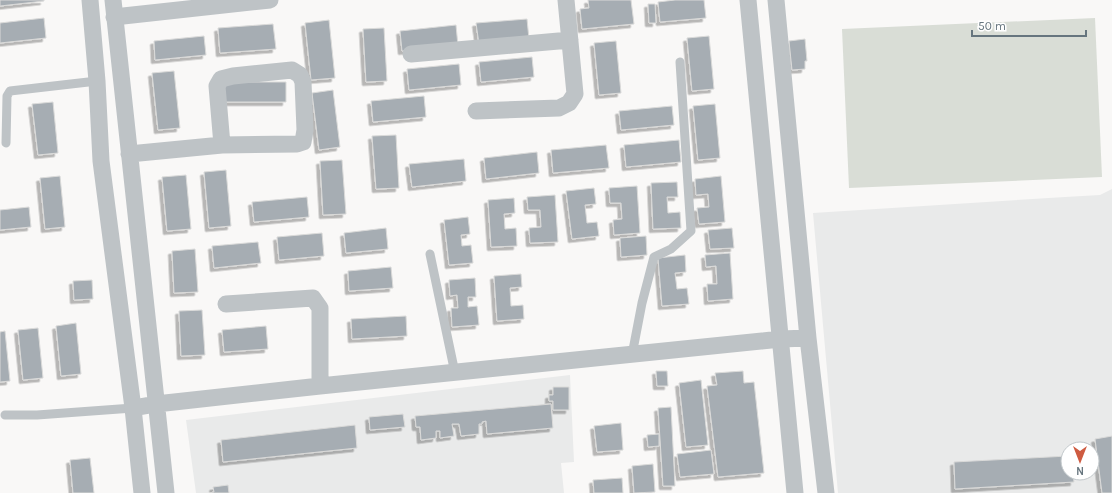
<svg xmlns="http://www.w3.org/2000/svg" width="1112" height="493" font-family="Karla,sans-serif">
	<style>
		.built { fill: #e9eaea; fill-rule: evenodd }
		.green { fill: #d9ddd6 }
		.building { fill: #a6adb3; stroke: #dadad9; filter: url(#shadow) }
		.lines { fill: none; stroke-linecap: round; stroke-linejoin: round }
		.lane { stroke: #bec3c6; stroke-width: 9 }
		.street { stroke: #bec3c6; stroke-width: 17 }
	</style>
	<defs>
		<filter id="shadow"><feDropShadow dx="-3.5" dy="3.5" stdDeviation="0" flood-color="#0004"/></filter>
	</defs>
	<rect width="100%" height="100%" fill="#f9f8f7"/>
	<!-- built -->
	<path class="built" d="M1112,189V493H838L813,213L1065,197L1100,195ZM1068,449H1092V473H1068Z
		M570,375L574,462L561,463L564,493H196L186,420Z"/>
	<!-- green -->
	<path class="green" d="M1095,18L1102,177L849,188L842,29Z"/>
	<!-- building -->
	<path class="building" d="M0,0H44V1L0,6Z
		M588,0H631L634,24L582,29L580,9L589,8Z
		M675,0H704L706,18L660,22L658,2Z
		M648,4H655L656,23H649Z
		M44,18L46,38L0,43V23Z
		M527,19L529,39L479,44L476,23Z
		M329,20L335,78L311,80L305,23Z
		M273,24L276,49L220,53L218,28Z
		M456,25L458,46L402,51L400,31Z
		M384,28L387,81L366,82L363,29Z
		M204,36L206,55L155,60L154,41Z
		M709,36L714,89L692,91L687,38Z
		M805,39L807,61H805V69L792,70L789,41Z
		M616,41L621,93L599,95L594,43Z
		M532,57L534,77L481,82L479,62Z
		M459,64L461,85L409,90L407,69Z
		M174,71L180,128L158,130L152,73Z
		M223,82H286V102H224Z
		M333,90L340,147L319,150L312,93Z
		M424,96L426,117L373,122L371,101Z
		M53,102L58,153L38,155L32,104Z
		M715,104L720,158L698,160L693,106Z
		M672,106L674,125L621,130L619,111Z
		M396,135L399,188L376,189L372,136Z
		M679,140L681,162L626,167L624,145Z
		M606,145L609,168L553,173L551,150Z
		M537,152L539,173L486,179L484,158Z
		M464,159L466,181L412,187L409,164Z
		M342,160L346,214L323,215L320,161Z
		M226,170L231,226L209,228L204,172Z
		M186,175L191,229L167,231L162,177Z
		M60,176L65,227L45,229L40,178Z
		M721,176L725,222L699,224L697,208L709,207L708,194L696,195L695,179Z
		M677,182L678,197H667L668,213L680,212L681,228L653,229L651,183Z
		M637,186L640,233L614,235L613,220L622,219L621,203H610L609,188Z
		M594,188L596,204L585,205L587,223L597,222L599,236L572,239L566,191Z
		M555,195L558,242L530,243L529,228L541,227L540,210H528L527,197Z
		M307,197L309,217L254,222L252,202Z
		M514,198L515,213L504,214L505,229L516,228L517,246L491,247L488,200Z
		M29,207L31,227L0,230V210Z
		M468,217L470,234L461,235L462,246L471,245L473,263L449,265L444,220Z
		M386,228L388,249L346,253L344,233Z
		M732,228L734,248L710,249L708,230Z
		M322,233L324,256L279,260L277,237Z
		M646,236L647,255L621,257L620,238Z
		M258,242L261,263L214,268L212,246Z
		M195,249L198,292L174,293L172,251Z
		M730,253L733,299L708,301L707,284H717L716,266L706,267L705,255Z
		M685,255L686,272L675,273L677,289L687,288L689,304L662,306L658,258Z
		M391,267L393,288L349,291L348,271Z
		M521,274L522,287L510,288L511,306L523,305L524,319L497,321L494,276Z
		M475,278L476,297H468V307L477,306L479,325L452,327L451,308H458L457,295L450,296L449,280Z
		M92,280L93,299L74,300L73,281Z
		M202,310L205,355L181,356L179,311Z
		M406,316L407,336L352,339L351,319Z
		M76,323L81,374L61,376L56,326Z
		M266,326L268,349L224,352L222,330Z
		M38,328L43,378L23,380L18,330Z
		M5,331L10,381L0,382V332Z
		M656,371H667L668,386H657Z
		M743,371L744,383L754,382L764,473L718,477L707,386L717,385L715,373Z
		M701,380L708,445L686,447L679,383Z
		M553,387H569V410H553V401H549V395H553Z
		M551,404L553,428L487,434L486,421L482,422V424H479V434L461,436L459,424H452L454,436L440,438V431H436V438L421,440L420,427H416L415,416Z
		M671,407L675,486H663L658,408Z
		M403,414L405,427L370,430L369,417Z
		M621,423L623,450L597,452L594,426Z
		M355,425L357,448L223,462L221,440Z
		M659,434V446L648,447L647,435Z
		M1112,436V493H1102L1095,439Z
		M711,450L714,474L680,477L677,454Z
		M1068,456V473H1073L1074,482L955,489L954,462Z
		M90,458L94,493H73L70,460Z
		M653,464L655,492L634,493L632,466Z
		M622,478L623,493H594L593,480Z
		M228,485L229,493H209L214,492L213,487Z"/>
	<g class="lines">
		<!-- lane -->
		<path class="lane" d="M6,143L7,96L10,91L97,81
			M430,254L455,373
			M632,355L642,303L654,257L671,249L691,231L680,62
			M5,415H37L133,408"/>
		<!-- street -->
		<path class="street" d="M90,0L97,81L101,161L133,408L142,493
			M113,0L166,493
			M748,0L795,493
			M776,0L808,338L826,493
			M114,17L270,0
			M411,54L570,40
			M292,70L300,75L303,82L305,130L303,142L297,144L222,145L217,86L221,79L233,76Z
			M476,111L559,108L569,103L575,94L566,0
			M129,154L222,145
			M226,304L313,298L320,308V386
			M133,408L156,404L320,386L781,339L808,338"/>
	</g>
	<!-- north arrow -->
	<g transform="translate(1080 461) rotate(180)"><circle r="19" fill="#ffffff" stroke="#c2c8cb"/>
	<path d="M0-3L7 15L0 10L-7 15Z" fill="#ce5b41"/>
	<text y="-6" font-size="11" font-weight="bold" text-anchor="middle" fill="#66757e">N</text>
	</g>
	<!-- scale -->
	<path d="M972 30v6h114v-6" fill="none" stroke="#66757e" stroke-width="2"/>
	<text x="978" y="30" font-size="12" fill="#66757e" stroke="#ffffff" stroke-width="3" paint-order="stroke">50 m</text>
</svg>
